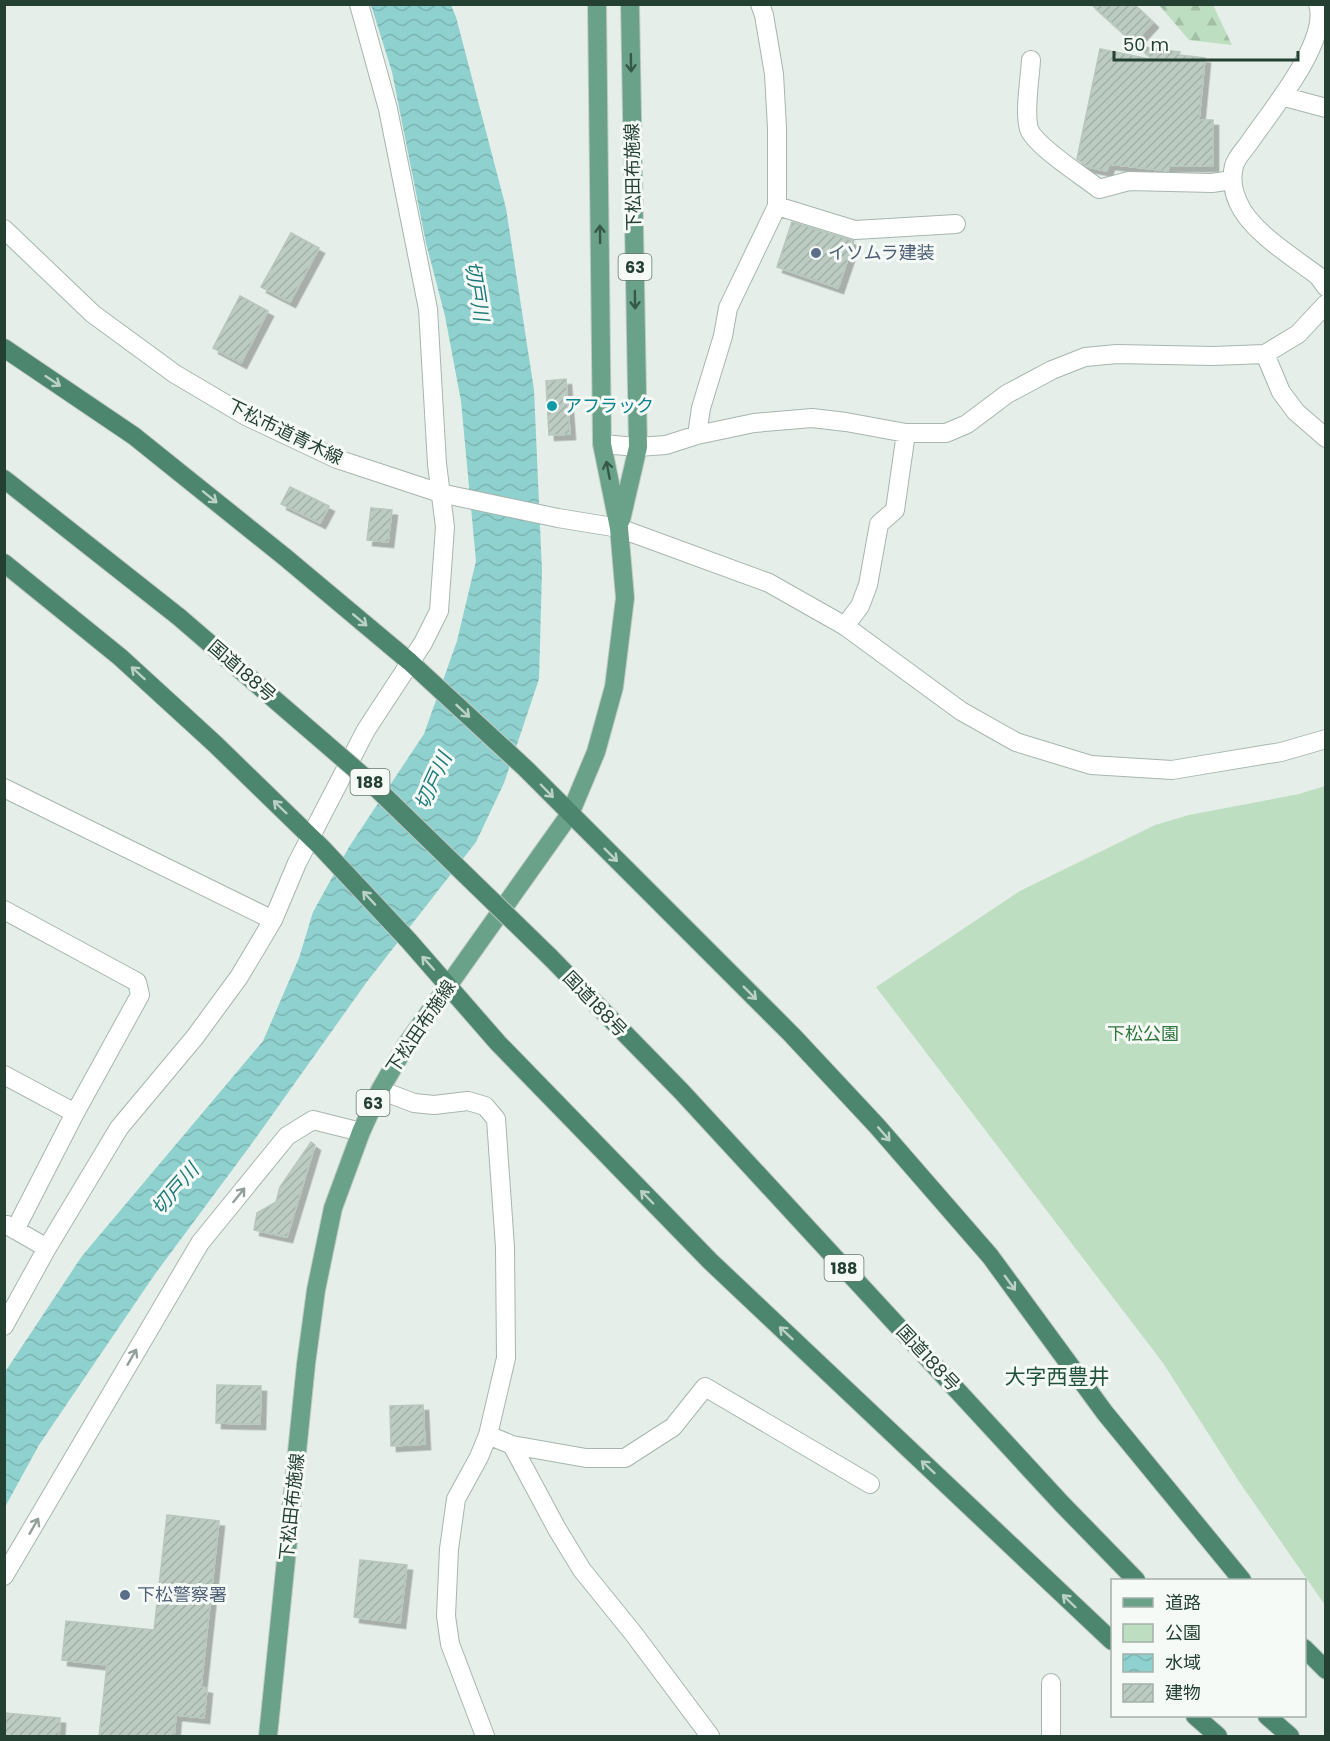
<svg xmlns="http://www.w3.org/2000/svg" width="1330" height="1741" font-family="Poppins,'Noto Sans JP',sans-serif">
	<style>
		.forest { fill: url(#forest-firs) }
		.green { fill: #bedec1 }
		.water { fill: url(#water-waves) }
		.building { fill: url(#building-hatch); stroke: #b7c7bd; stroke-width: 1.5; filter: url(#shadow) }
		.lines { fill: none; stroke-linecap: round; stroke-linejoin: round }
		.minor-casing { stroke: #a7b6ae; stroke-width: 20 }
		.tertiary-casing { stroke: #a7b6ae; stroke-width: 20 }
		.primary-casing { stroke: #c2cac6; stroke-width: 20 }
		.trunk-casing { stroke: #c2cac6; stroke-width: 20 }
		.minor { stroke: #fff; stroke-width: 18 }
		.tertiary { stroke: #fff; stroke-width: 18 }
		.primary { stroke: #6aa289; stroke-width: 18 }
		.trunk { stroke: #4d866e; stroke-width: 18 }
		.trunk-bridge-casing { stroke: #c2cac6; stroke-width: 20; stroke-linecap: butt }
		.trunk-bridge { stroke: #4d866e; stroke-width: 18 }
		.oneway { stroke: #365848 }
		.oneway2 { stroke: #bbd1c7 }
		.oneway3 { stroke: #92a099 }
		.service-dot { fill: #5c6f8a; stroke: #f6faf7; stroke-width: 2 }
		.culture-dot { fill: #0f9aa8; stroke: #f6faf7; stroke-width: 2 }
		.labels { text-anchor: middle; stroke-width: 6; stroke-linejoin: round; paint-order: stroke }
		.shield { fill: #f6faf7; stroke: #63786e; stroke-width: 1.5 }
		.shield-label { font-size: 16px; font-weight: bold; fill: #244033 }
		.street-label { font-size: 18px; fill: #244033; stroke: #f6faf7 }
		.service-label { font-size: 18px; fill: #4e5e75; stroke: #f6faf7; text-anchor: start }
		.culture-label { font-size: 18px; fill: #0d838f; stroke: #f6faf7; text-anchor: start }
		.park-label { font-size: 18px; fill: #2f763c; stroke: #f6faf7 }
		.water-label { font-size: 20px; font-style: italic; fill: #1f7b78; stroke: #f6faf7 }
		.quarter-label { font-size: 21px; fill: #20523b; stroke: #f6faf7 }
	</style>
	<defs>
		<pattern id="forest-firs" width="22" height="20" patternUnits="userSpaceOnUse" patternTransform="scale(1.5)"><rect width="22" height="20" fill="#bedec1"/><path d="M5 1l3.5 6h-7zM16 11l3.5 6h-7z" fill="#a3c0a6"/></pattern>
		<pattern id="water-waves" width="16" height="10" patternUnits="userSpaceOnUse" patternTransform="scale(1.5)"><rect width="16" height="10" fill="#8fd1ce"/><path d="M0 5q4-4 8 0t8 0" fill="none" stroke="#7bb4b1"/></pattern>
		<pattern id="building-hatch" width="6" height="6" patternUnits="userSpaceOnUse" patternTransform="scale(1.5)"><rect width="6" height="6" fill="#bdccc3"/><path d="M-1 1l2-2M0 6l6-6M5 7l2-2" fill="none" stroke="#a2b0a8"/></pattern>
		<filter id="shadow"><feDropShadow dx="5.5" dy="5.5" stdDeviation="0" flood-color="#0004"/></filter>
	</defs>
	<rect width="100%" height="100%" fill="#e5eee8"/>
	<!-- forest -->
	<path class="forest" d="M1159,5H1213L1232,45L1189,40Z"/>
	<!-- green -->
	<path class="green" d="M1325,786H1326L1325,1605L1240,1483L1163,1363L876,987L1020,891L1155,825L1189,815L1299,794Z"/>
	<!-- water -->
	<path class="water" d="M371,5H451L456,17L506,208L534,390L542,571L539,679L504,783L476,842L366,983L250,1146L155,1274L39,1445L5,1507V1372L82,1256L263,1041L299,958L313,912L349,847L424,734L457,641L476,561L461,401L445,316L426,243L392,72Z"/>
	<!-- building -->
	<path class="building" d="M1091,4H1134L1153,22L1134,43Z
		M1138,46L1180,52L1179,55L1205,58L1199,120H1213V166H1169L1168,171L1109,164L1107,171L1088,167L1077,159L1100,49L1154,60Z
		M792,222L854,241L838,288L777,267Z
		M291,233L319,248L290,302L261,287Z
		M240,296L268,311L241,363L213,348Z
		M566,379L570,434L549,435L546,381Z
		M290,487L329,506L320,523L281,504Z
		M371,508L392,510L388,542L367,540Z
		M311,1142L315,1145L287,1237L254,1230L257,1213L276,1202L280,1187Z
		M217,1385L261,1386L260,1424L216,1423Z
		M423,1405L425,1444L391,1446L390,1406Z
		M167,1515L219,1521L201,1687L207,1688L204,1718L176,1715L174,1737H99L107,1665L62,1660L66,1621L154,1630Z
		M360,1560L407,1565L400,1623L354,1617Z
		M4,1713L60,1718L59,1737H4Z"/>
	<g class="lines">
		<!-- minor casing -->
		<g class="minor-casing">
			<path id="minor" d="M1318,4C1330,42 1269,113 1249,143C1244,150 1236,158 1234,166C1231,177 1233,191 1238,202C1250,231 1293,257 1318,276L1326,287
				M1031,60C1030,79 1024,112 1029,129C1035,146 1084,177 1099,189L1129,181L1212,183L1232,180
				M1285,97L1326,108
				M777,206L855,230L956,224
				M1265,354L1281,392L1296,412L1326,438
				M697,435L701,408L723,336L728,308L777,206V128L774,74L764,15L760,4
				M602,444L638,447L666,445L697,435L754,423L812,418L846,422L906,433H946L967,424L1007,394L1052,370L1085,357L1117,354L1213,356L1265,354L1298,334L1326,304
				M845,626L860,606L868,585L879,524L895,510L906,433
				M4,788L273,920
				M4,910L137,982L140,995L75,1113L15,1230
				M4,1075L75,1113
				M380,1090L414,1103L434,1105L468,1101L485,1106L496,1119L505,1247L506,1358L488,1435L479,1457L456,1499L449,1549L446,1616L450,1644L485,1736
				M7,1225L47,1248
				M4,1326L47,1248L119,1128L195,1037L239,977L273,920L297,863L366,730L423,643L439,611L445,527L437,464L428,309L388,109L359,4
				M488,1435L512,1445L586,1458H625L673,1427L705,1387L870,1484
				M512,1445L557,1529L582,1570L633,1633L710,1736
				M4,1576L200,1243L287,1136L313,1120L361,1132
				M1051,1683V1736"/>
		</g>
		<!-- tertiary casing -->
		<g class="tertiary-casing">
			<path id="tertiary" d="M4,229L93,314L175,374L246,416L337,459L440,493L558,518L619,528L769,583L845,626L961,711L1016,742L1091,765L1172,770L1281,752L1326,739"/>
		</g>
		<!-- primary casing -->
		<g class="primary-casing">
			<path id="primary" d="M621,520L638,447L630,4
				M268,1736L306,1364L316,1290L333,1208L361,1132L380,1090L406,1045L570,814L596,752L614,687L625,598L619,528L602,444L597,4"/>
		</g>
		<!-- trunk casing -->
		<g class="trunk-casing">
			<path id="trunk" d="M4,348L134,436L286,558L410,662L525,768L792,1035L877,1126L990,1256L1105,1413L1242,1580
				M4,479L179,617
				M4,563L120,657L215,744L322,848L409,941L498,1043L710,1261L1112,1641
				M550,957L682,1092L1062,1504L1136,1580
				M1304,1648L1326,1670
				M1195,1716L1218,1736
				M1267,1716L1290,1736"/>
		</g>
		<!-- minor -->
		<use href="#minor" class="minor"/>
		<!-- tertiary -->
		<use href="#tertiary" class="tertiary"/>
		<!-- primary -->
		<use href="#primary" class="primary"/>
		<!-- trunk -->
		<use href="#trunk" class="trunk"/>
		<!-- trunk-bridge casing -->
		<g class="trunk-bridge-casing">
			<path id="trunk-bridge" d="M179,617L369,781L550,957"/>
		</g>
		<!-- trunk-bridge -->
		<use href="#trunk-bridge" class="trunk-bridge"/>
	</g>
	<!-- one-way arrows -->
	<defs><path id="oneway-shaft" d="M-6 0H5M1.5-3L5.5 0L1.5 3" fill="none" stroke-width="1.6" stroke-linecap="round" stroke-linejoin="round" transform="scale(1.5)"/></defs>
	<g class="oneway">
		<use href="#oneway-shaft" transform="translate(631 63) rotate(89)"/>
		<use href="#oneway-shaft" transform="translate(600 234) rotate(-91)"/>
		<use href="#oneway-shaft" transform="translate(635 300) rotate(89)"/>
		<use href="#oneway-shaft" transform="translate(608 470) rotate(-101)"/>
	</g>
	<g class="oneway2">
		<use href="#oneway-shaft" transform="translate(53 381) rotate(34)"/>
		<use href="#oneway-shaft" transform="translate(210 497) rotate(39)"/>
		<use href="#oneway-shaft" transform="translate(360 620) rotate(40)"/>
		<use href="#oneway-shaft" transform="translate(138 673) rotate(-138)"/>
		<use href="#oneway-shaft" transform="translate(463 711) rotate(43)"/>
		<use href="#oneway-shaft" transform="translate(547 791) rotate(46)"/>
		<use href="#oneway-shaft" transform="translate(280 807) rotate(-136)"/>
		<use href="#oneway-shaft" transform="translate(611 855) rotate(45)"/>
		<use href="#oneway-shaft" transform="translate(369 898) rotate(-133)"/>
		<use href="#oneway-shaft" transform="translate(428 963) rotate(-132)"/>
		<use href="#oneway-shaft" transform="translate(750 993) rotate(45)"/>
		<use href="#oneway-shaft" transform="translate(884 1134) rotate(49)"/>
		<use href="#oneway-shaft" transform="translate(647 1197) rotate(-134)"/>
		<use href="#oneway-shaft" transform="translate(1010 1283) rotate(54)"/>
		<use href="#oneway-shaft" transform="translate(786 1333) rotate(-137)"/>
		<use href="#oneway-shaft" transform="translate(928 1467) rotate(-137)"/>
		<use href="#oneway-shaft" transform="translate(1069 1601) rotate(-136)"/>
	</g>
	<g class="oneway3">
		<use href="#oneway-shaft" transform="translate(239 1195) rotate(-51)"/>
		<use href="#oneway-shaft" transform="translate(132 1357) rotate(-60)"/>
		<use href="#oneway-shaft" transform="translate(34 1526) rotate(-60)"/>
	</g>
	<!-- markers -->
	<g class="service-dot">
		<circle cx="816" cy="253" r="6"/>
		<circle cx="125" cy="1595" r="6"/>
	</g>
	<circle class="culture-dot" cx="552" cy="406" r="6"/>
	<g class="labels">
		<!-- shield labels -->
		<g class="shield">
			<rect x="618.5" y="254" width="33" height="26" rx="4.5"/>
			<rect x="350.5" y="769" width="39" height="26" rx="4.5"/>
			<rect x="356.5" y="1090" width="33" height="26" rx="4.5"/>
			<rect x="824.5" y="1255" width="39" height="26" rx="4.5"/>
		</g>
		<g class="shield-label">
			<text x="635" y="273">63</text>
			<text x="370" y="788">188</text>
			<text x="373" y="1109">63</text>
			<text x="844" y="1274">188</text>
		</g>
		<!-- street labels -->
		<g class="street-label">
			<text transform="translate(633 177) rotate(-91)" y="6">下松田布施線</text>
			<text transform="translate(285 432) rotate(26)" y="6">下松市道青木線</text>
			<text transform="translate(242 671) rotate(41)" y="6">国道188号</text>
			<text transform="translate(595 1004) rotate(46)" y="6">国道188号</text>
			<text transform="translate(421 1027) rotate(-56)" y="6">下松田布施線</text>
			<text transform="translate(928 1358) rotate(47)" y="6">国道188号</text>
			<text transform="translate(292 1507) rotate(-84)" y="6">下松田布施線</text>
		</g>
		<!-- service labels -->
		<g class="service-label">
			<text x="828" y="259">イソムラ建装</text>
			<text x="137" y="1601">下松警察署</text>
		</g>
		<!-- culture labels -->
		<g class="culture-label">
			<text x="564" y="412">アフラック</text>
		</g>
		<!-- park labels -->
		<g class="park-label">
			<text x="1143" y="1040">下松公園</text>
		</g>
		<!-- water labels -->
		<g class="water-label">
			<text transform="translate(477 291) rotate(81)" y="7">切戸川</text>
			<text transform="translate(433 781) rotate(-65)" y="7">切戸川</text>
			<text transform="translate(175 1189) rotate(-49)" y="7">切戸川</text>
		</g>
		<!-- quarter labels -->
		<g class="quarter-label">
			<text x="1057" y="1384">大字西豊井</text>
		</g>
	</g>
	<!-- border -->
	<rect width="1330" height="1741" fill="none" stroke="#244033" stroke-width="12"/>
	<!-- legend -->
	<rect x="1111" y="1579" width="195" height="138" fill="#f6faf7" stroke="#a2b0a9" stroke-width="1.5"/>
	<rect x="1123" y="1598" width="30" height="9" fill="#6aa289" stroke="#a2b0a9" stroke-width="1.5"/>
	<text x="1165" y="1609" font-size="18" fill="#244033">道路</text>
	<rect x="1123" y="1624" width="30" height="18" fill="#bedec1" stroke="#a2b0a9" stroke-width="1.5"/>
	<text x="1165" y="1639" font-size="18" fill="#244033">公園</text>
	<rect x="1123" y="1654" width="30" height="18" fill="url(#water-waves)" stroke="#a2b0a9" stroke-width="1.5"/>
	<text x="1165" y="1669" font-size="18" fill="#244033">水域</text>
	<rect x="1123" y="1684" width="30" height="18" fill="url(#building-hatch)" stroke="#a2b0a9" stroke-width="1.5"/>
	<text x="1165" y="1699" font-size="18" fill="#244033">建物</text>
	<!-- scale -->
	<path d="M1114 51v9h184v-9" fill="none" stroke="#244033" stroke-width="3"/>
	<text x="1123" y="51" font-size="18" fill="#244033" stroke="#f6faf7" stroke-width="4.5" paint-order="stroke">50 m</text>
</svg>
